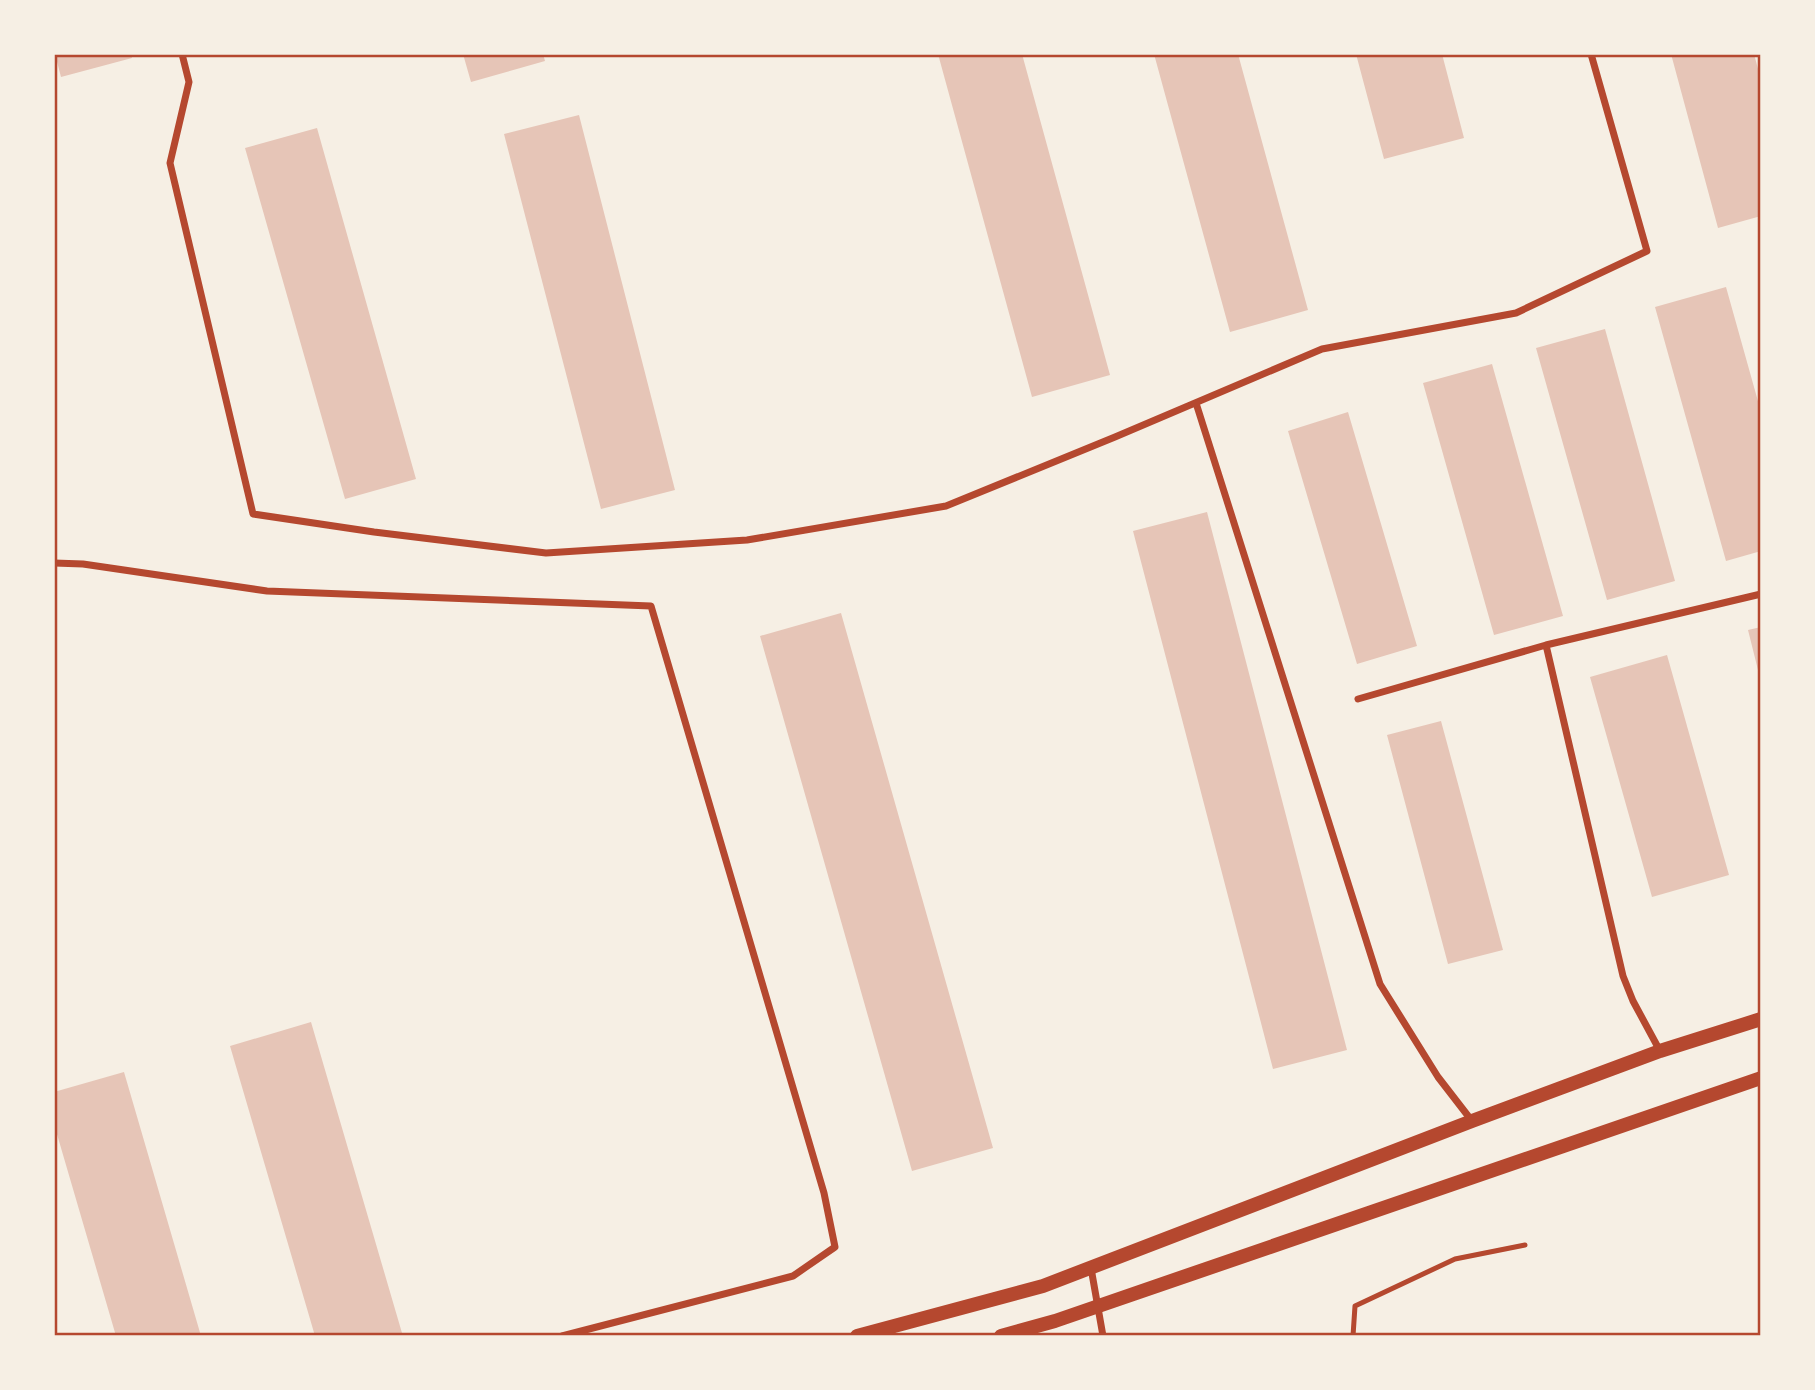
<svg xmlns="http://www.w3.org/2000/svg" width="1815" height="1390" font-family="Literata,serif">
	<style>
		.building { fill: #e6c5b7 }
		.lines { fill: none; stroke-linecap: round; stroke-linejoin: round }
		.service { stroke: #b5482f; stroke-width: 5 }
		.minor { stroke: #b5482f; stroke-width: 7 }
		.secondary { stroke: #b5482f; stroke-width: 14 }
		.neatline { fill: none; stroke: #b5482f; stroke-width: 2.5 }
	</style>
	<rect width="100%" height="100%" fill="#f6efe4"/>
	<!-- building -->
	<path class="building" d="M55,54H131L132,58L61,77Z
		M463,54H543L545,61L471,82Z
		M938,54H1022L1110,375L1032,397Z
		M1154,54H1238L1308,310L1230,332Z
		M1356,54H1442L1464,138L1384,159Z
		M1671,54H1754L1761,80V216L1718,228Z
		M579,115L675,490L601,509L504,134Z
		M317,128L416,479L345,499L245,148Z
		M1726,287L1761,412V551L1726,561L1655,307Z
		M1605,329L1675,581L1607,600L1536,348Z
		M1492,364L1563,616L1494,635L1423,383Z
		M1348,412L1417,646L1357,664L1288,431Z
		M1207,512L1347,1050L1273,1069L1133,531Z
		M841,613L993,1148L912,1171L760,636Z
		M1761,627V678H1760L1748,630Z
		M1667,655L1729,875L1652,897L1590,677Z
		M1441,721L1503,950L1448,964L1387,735Z
		M311,1022L402,1333L391,1336H315L230,1046Z
		M124,1072L201,1336H116L54,1124V1092Z"/>
	<g class="lines">
		<!-- service -->
		<path class="service" d="M1353,1336L1355,1306L1455,1259L1525,1245"/>
		<!-- minor -->
		<path class="minor" d="M182,54L189,82L170,163L253,514L374,532L546,553L747,540L946,506L1115,437L1322,349L1516,313L1647,251L1591,54
			M1196,403L1380,984L1438,1077L1472,1121
			M54,563L83,564L267,591L651,606L824,1193L835,1247L793,1276L562,1336
			M1546,645L1623,976L1633,1001L1660,1051
			M1358,699L1546,645L1761,594
			M1091,1268L1103,1336"/>
		<!-- secondary -->
		<path class="secondary" d="M857,1336L1043,1286L1472,1121L1660,1051L1761,1019
			M1001,1336L1055,1321L1761,1078"/>
	</g>
	<!-- border -->
	<rect width="1815" height="1390" fill="none" stroke="#f6efe4" stroke-width="112"/>
	<rect x="56" y="56" width="1703" height="1278" class="neatline"/>
</svg>
